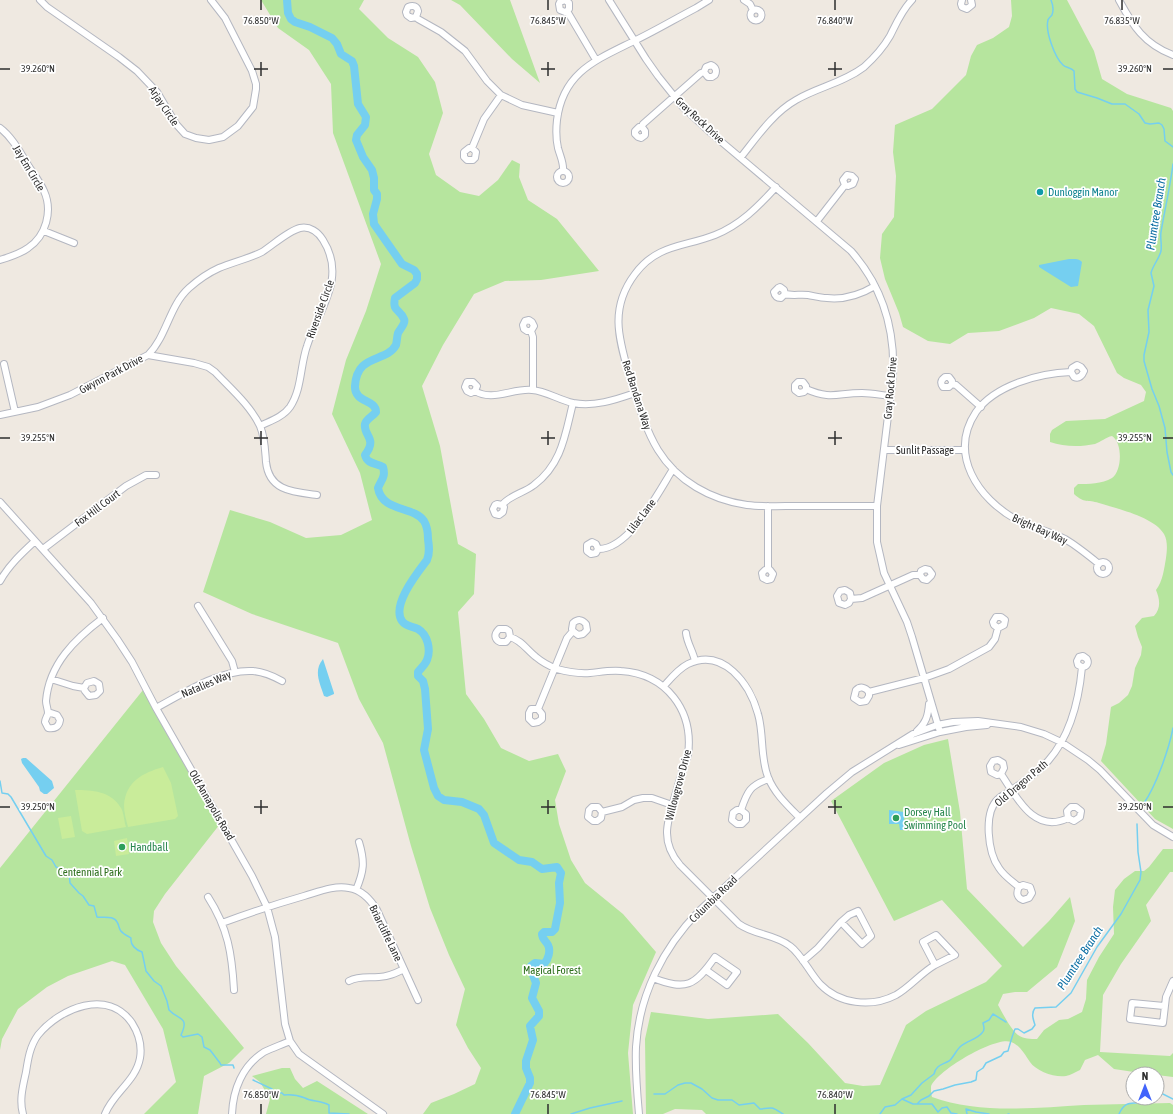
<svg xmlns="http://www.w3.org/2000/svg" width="1173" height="1114" font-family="'Asap Condensed',sans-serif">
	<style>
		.green { fill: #b6e59e }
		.pitch { fill: #c9ec9a }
		.water { fill: #75cff0 }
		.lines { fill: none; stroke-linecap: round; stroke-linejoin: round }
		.stream { stroke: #75cff0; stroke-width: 1.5 }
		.river { stroke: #75cff0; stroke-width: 8 }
		.minor-casing { stroke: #b4b7c1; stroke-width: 8 }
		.minor { stroke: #fff; stroke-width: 6 }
		.ticks { fill: none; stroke: #2e2e2e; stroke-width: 1.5 }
		.culture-dot { fill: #0f9aa8; stroke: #fff; stroke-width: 1.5 }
		.leisure-dot { fill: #2e9e5b; stroke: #fff; stroke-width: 1.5 }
		.labels { text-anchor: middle; stroke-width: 3.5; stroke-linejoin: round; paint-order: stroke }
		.street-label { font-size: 11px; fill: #2e2e2e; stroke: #fff }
		.culture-label { font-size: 11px; fill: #0d838f; stroke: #fff; text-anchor: start }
		.leisure-label { font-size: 11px; fill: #27864d; stroke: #fff; text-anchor: start }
		.park-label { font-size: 11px; fill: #2c6e1b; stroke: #fff }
		.water-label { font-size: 12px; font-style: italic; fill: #0d6fa3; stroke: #fff }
		.ticks-label { font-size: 10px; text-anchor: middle; fill: #2e2e2e; stroke: #fff; stroke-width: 3.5; stroke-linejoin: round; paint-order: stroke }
	</style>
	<rect width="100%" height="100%" fill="#efe9e1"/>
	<!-- green -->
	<path class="green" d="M261,0H364L359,9L388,38L418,57L435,82L443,113L429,154L436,175L460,192L479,196L498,180L512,160L520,164L519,177L528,200L557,219L599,271L541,280L505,281L474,294L443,345L422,386L440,446L458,544L476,554L474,594L458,612L466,694L484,719L501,748L529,761L558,754L566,771L555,800L559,824L571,860L585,883L623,914L656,952L633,1005L628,1053L633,1114H423L431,1103L454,1094L475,1084L481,1068L468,1048L456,1025L465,989L449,955L430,908L411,846L383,743L359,699L338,643L252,614L203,592L230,510L270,522L306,538L341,535L372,520L360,473L332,414L346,360L366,311L381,264L333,133L331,84L309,50L278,28Z
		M451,0H510L540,83L512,59L460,5Z
		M1011,0H1067L1094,51L1102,79L1127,94L1171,108L1173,111V829L1155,819L1101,761L1106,744L1111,707L1119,703L1128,695L1132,686L1135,668L1141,655L1142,647L1138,637L1135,626L1142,618L1154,616C1161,608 1160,600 1156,590C1163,581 1164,569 1166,558C1167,551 1168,541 1164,534C1154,517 1118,509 1099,503C1087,499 1085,504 1074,494V488L1078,484C1088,484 1102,484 1112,478C1122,471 1123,443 1112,436C1106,437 1101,442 1095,444C1081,447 1064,447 1050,442V434L1052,430L1066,421L1105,419L1144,401L1146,392L1141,385L1124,378L1117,373L1094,326L1079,314L1051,308L1034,318L999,331L968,333L950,344L928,341L903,327L899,313L885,279L880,258L882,234L894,217L896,176L893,152L895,125L932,109L966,75L971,56L977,45L993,38L1009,27L1012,16Z
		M143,690L220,824L165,894L154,911L153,922L161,943L176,966L244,1048L229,1063L204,1076L198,1114H144L176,1082L163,1029L125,965L112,961L68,976L47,987L18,1009L2,1039L0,1050V868Z
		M948,739L960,812L967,889L1023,947L1049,921L1070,897L1075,921L1057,967L1027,992H1015L1003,994L998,1005C1002,1012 1011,1030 1018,1035C1023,1039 1031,1039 1037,1039L1044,1030L1059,1020L1068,1019L1082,1012L1086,999L1087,980L1099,957L1114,934L1113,907L1115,890L1124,879L1135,871H1144L1149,867L1163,849H1173V872H1170L1146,905L1151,921L1121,964L1103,995L1100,1052L1170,1056L1173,1053V1077L1157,1075V1074H1147L1114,1069L1098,1055L1085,1060L1080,1070C1075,1072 1071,1075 1066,1076C1055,1078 1036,1071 1030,1062C1025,1055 1020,1045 1011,1042C995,1036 935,1072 931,1087C931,1090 931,1094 932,1097C977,1114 1035,1108 1084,1105C1112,1104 1141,1104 1170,1103L1173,1105V1114H706L702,1110L675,1109L663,1114H646L645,1039L651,1012L708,1019L778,1014L808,1043L845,1083L863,1086L880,1085L906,1025L926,1011L986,982L1002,966L942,900L894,921L831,801L884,763L924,745Z
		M282,1068H290L295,1079L303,1088L317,1081L368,1114H266L270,1099L260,1082L252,1076Z"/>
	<!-- pitch -->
	<path class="pitch" d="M163,767L171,783L178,816L175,819L128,827C126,820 124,812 124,805C126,781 143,773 163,767Z
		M75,790C92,790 111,791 121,808C124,813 124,821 126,827L87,834L82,831Z
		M71,816L75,837L62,839L58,818Z
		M127,838L129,854L116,856L114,841Z"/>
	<!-- water -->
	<path class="water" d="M1069,259C1073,259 1079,258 1082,262L1078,286L1071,287L1039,267V265Z
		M323,659L334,693V694L327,697L324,696C320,683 313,671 323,659Z
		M23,758H26L52,781L54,788L47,794H44L40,791L39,787L22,763L21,759Z
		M889,810L904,812V830H900L899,824H889Z"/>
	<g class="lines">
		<!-- stream -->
		<path class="stream" d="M1051,0C1053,5 1054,10 1052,15C1051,16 1048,19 1048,20C1045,31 1055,58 1063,65C1066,68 1071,67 1074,71L1075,89L1077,92L1097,98L1112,104H1125L1139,114L1145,123L1150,124L1159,123L1162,125L1164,129L1165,141L1173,147
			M1173,164C1170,187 1165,209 1161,232C1160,238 1162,244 1161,251C1159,259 1153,265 1151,273L1154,286L1148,310L1149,332L1144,355V361L1152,389L1159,406L1165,428L1167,452L1171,472L1173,475
			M0,781L2,793L8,794L11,797L46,856L52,860L56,867L69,872L70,883L79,893L83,896L89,905L94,906L97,917C103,918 114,915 117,922C120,926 118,930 123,933C125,935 128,936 131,938C130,945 136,950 142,952L146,971L154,981L161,986L167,1001L169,1010C178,1020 190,1016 181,1035L183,1037L198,1034L202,1037L204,1047L210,1050L220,1063L221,1065H233L234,1068
			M1144,803C1156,786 1169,749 1173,728
			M253,1080L272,1089L273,1092L282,1093L284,1095C292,1094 297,1095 305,1098C312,1102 320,1100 329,1105V1113L349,1114
			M1157,1091L1173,1099
			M654,1094H665L678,1085L685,1083H691L702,1089L712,1098L718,1100H732L739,1105L754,1103L760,1109C775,1108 770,1106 783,1114
			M902,1099L911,1095L922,1083L934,1074C936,1065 942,1065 949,1061C954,1057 956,1050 961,1046C967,1041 977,1039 982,1033C985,1030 984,1027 983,1023L989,1020L993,1014L1006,1022
			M917,1104L921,1100L929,1096L934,1091L943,1089L955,1085L971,1082L976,1080L977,1072L983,1068L986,1063L1001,1056L1004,1052L1008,1051C1010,1044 1012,1036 1015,1029H1018L1024,1033L1032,1029L1035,1025C1033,1019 1031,1013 1035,1008L1056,1007L1071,993L1097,947L1121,914L1140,880L1141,872L1138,852L1137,824
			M571,1114L590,1108L622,1101
			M880,1114L885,1107L895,1105L902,1099L913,1104H932L938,1112L942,1108L947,1107L951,1113L957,1114
			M967,1114L966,1109L976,1112L989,1114
			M1008,1114H1009
			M1119,1114C1126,1099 1132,1105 1144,1102C1147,1101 1150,1099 1153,1098"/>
		<!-- river -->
		<path class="river" d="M287,0L288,13L291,19L295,22L310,27L332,38L337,44L341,54L352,61L354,66L358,104L366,117L365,125L357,135L356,140L363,157L372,170L374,178V190L377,194V199L373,214L374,224L402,264L414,270L417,274V279L415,283L395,298C392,312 400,309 404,319C406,323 400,329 398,333C397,336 397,341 396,345C386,363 357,353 355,386C354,403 376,399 376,412C373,416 366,419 365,424C363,436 378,438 365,455C367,464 376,463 383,467C386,477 381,480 378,488C382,512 414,506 424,521C427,526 428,533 428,539C429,546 430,553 427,560C418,572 391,605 402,621C406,627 413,626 418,629C428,635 431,650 427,660C425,665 421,668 418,672V676L423,681L425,689L428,729L424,750L434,788L438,796L444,800L462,802L479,809L484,815L494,843L519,860L532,862L542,869L557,867L561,873L559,883L560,903L555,929L552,932H544L542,934C542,939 546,941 548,945C551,951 548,960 544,964L535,963L531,966L533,975L536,983L532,998L539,1011V1016L530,1026L533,1040L526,1061V1068L530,1078V1083L515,1114"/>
		<!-- minor casing -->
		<g class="minor-casing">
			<path id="minor" d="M40,0L47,7L119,57L137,71L157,92L176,124L185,134L196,138L209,140L223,137L238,126L253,107L256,89V84L252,71L225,18L211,0
				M609,0L646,59L658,76L682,106L711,133L851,251C882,286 895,329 893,375L877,506V542L884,573L907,622L912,637L940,732
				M744,0L750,4L753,10
				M962,0L961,4L962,7L967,9L972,5L971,0
				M1119,0C1133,26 1144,44 1173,55
				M750.5 15a5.5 5.5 0 1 1 11 0a5.5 5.5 0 1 1-11 0Z
				M567,11L565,12L560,10L559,4L560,2L565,0L569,3V9L567,11L596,60
				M416,17L411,18L407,15L406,12L408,7C413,5 417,6 418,11L416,17L418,19L441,32L465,51L487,81L501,95L522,105L558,113
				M642,127H639L635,131V134L638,137L641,138L645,135V131L642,127L643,124L701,73L704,72L708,77H712L715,75C717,71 716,67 711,65L706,67L704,72
				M0,128C12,137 20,152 28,165C33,173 40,182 44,191C53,211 46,236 28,248C20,254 10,257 0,260
				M472,148L476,152L475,158L473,160H467L464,157V152L469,148H472L484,119L501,95
				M741,157C757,137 773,113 796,100C818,87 843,83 864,67C874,58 883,48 890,36C896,24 902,10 912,0
				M563,171C564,163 560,156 558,148C556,139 556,129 557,120C563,72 596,60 634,41C655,31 675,19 696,8L709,0
				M557 177a6 6 0 1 1 12 0a6 6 0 1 1-12 0Z
				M776,187C758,207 740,225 715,235C685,247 657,244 635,274C610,307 618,337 629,374C637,399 644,427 658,450C677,481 711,500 747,505C764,507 782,506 798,506C825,506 851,506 877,506
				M817,221L845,185L848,186L853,184L855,179L852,176L847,175L843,180L845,185
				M44,231L74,243
				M785,294L781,298C777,298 775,297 774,292L778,288L780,287L784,290L785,294C793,296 800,294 808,295C814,296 820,298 827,298C845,300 860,295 875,286
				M531,331L534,326L532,322L529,320L525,321L523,325L524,329L527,331H531L533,337V390
				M148,355C167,336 169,306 189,288C198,280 208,273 219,268C233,262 248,259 262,252C273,245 288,231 300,228C310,226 318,232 323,240C347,278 319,309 307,346C300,366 302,389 290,407C283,417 270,421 260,426
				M4,364L15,412
				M1071,372L1074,377C1079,379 1082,376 1084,371L1081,367L1077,365L1072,368L1071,372C1040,373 995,385 976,412C948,454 978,499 1017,520C1032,528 1050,531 1065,539C1077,546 1088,555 1099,564
				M952,384V381L949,377H945C941,380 940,383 943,387H949L952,384L956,385L981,407
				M806,389L804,392L799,393L795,390V385L798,382H803L806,386V389C831,400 837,393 862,393C871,393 881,395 890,396
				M475,391L471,393L467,391L465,387L467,382H473L477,386L475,391C492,402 513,388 532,390C546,391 559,400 573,403C594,407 615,400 635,393
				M0,415L38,407L70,395L148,355L194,363L208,367L215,372C230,388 250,405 260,426C265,438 265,449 266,462C269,491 293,492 317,495
				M884,450H965
				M0,502L91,603L117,639L132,662L156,708L252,876L267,907L275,937L285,1024L290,1041L299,1054L383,1114
				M502,505L504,507L503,512L499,515L495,514L493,509L495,505L497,504L502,505C510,495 524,493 534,485C562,464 565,435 573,403
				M43,549L126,486L146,475H156
				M598,549L596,553L591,554L587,551V545L592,542L596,544L598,549C629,550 658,493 673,469
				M1097 568a6 6 0 1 1 12 0a6 6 0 1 1-12 0Z
				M768,569L770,570L773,574L771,579L767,580L763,578L762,573L765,570L768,569V506
				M0,581C9,565 22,553 35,541
				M851,599L850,593L845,590L840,591L837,596L839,603L845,605L849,603L851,599L862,598L913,575H920L923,579L927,580L931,576L932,574L929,570L925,569L921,571L920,575
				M198,606L232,661L235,672
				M686,633C687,643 693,651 695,661
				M510,637L506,642H500C494,639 494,634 499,629H506L509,631L510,637C521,640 527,650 536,657C542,662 549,666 557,669C568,672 579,674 590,673C600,672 610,670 621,671C666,674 694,710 688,755C683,768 679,782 675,796C667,822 660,842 680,865L739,924C754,935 775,934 790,946C802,955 809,972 820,984C839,1004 871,1008 896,995C910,987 921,973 935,965
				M51,679L73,686L84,688L87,683L94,681L99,684L100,691L96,695L89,696L85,691L84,688
				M664,686C671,678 678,669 688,664C723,647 750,684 758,714C764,734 760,757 768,777C774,793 788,806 800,818
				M869,692V696L866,701L860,702L854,698L856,690C860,686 865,687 869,692L924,678L949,669L989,647L995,639L998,628L1004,625L1005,620L1001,617H996L993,622L994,625L998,628
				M156,708C184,693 220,669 253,671C264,672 273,676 282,681
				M538,709L542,714V719L538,722L533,723L529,719V713L531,709H538L567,638L573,631L572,629L573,623C578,619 582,619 586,624L587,630L583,634L578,635L573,631
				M48,714L51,713L57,715L60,720C59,727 55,729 48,728L45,722C45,719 48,715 48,713C48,709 46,705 46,701C49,664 75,639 103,618
				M917,731C926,723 928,716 929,704
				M899,745L940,732L966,727L987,725
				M1001,774L997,775L991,772L990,766L993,761L998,760L1003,763L1004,768L1001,774C1016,796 1034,835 1068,818L1074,821L1080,817L1081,811L1076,807H1071L1067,811L1068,818
				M741,810L746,814V820L742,824H737L732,820L733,813L737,810H741C747,792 750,785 769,779
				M602,812L601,818L597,821H593L588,817L589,810L592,807H598L602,812L622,807L634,800L643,798H652L672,805
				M1019,887L1023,885L1030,887L1032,893L1029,898L1023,900C1017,898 1016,893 1019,887C1012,881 1004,876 999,868C988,853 983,813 998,799C1002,795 1008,793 1013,789C1025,781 1038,772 1048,761C1071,735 1079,700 1082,667L1078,665L1077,661L1079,657L1083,656L1087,659C1089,663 1087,667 1082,667
				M356,890C364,871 365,862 359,842
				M208,897C228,928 232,954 234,990
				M222,923C249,913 276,904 304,896C318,892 334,885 349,888C362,890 370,899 377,910L418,1000
				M936,935L955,955L935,965L923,942Z
				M803,961L818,948L841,922L849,915L858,911L871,936L862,944L841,922
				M653,978C686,991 695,986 715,957L737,972L727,985L706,970
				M349,981C359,976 368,978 379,977C388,977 396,973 404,969
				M1164,1006L1132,1003L1130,1019L1163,1023L1166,997L1173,981
				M23,1114C19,1100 23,1086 26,1072C28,1059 30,1046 38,1035C60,1008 108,988 132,1023C139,1034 142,1046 140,1058C136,1081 113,1093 105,1114
				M232,1114C233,1090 242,1066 264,1052C272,1048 281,1045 290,1041
				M639,1114C637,1092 635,1069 636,1047C639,995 663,948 699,911L827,793L852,772L913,734L937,725L953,722L978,721L1021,727L1044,734L1061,742L1088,760L1100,770L1153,825L1173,837"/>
		</g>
		<!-- minor -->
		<use href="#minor" class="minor"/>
	</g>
	<!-- ticks -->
	<path class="ticks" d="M261,0V10M548,0V10M835,0V10M1122,0V10M261,62V76M548,62V76M835,62V76M0,69H10M254,69H268M541,69H555M828,69H842M1163,69H1173M261,431V445M548,431V445M835,431V445M0,438H10M254,438H268M541,438H555M828,438H842M1163,438H1173M261,800V814M548,800V814M835,800V814M0,807H10M254,807H268M541,807H555M828,807H842M1163,807H1173M261,1104V1114M548,1104V1114M835,1104V1114"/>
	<!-- markers -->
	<circle class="culture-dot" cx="1040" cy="192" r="4"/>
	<g class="leisure-dot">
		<circle cx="896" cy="818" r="4"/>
		<circle cx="122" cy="847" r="4"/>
	</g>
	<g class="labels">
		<!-- street labels -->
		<g class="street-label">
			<text transform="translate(164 106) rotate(56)" y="4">Arjay Circle</text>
			<text transform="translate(700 120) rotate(43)" y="4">Gray Rock Drive</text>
			<text transform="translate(29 168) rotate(59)" y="4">Jay Em Circle</text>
			<text transform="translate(320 309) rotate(-70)" y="4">Riverside Circle</text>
			<text transform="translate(111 374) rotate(-28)" y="4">Gwynn Park Drive</text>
			<text transform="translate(890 388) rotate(-85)" y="4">Gray Rock Drive</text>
			<text transform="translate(637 395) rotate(72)" y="4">Red Bandana Way</text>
			<text x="925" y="454">Sunlit Passage</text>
			<text transform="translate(97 508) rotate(-37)" y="4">Fox Hill Court</text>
			<text transform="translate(641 516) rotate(-53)" y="4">Lilac Lane</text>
			<text transform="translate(1040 529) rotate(24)" y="4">Bright Bay Way</text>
			<text transform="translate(206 684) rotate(-23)" y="4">Natalies Way</text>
			<text transform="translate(1021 783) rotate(-40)" y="4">Old Dragon Path</text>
			<text transform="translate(678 785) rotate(-75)" y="4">Willowgrove Drive</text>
			<text transform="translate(212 805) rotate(60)" y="4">Old Annapolis Road</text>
			<text transform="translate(713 899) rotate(-44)" y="4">Columbia Road</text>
			<text transform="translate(386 933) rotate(64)" y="4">Briarcliffe Lane</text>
		</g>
		<!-- culture labels -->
		<g class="culture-label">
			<text x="1048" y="196">Dunloggin Manor</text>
		</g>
		<!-- leisure labels -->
		<g class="leisure-label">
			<text x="904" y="816">Dorsey Hall<tspan x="904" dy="13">Swimming Pool</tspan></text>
			<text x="130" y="851">Handball</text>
		</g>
		<!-- park labels -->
		<g class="park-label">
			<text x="90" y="876">Centennial Park</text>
			<text x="552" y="974">Magical Forest</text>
		</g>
		<!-- water labels -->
		<g class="water-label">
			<text transform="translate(1156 214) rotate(-81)" y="4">Plumtree Branch</text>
			<text transform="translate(1080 958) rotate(-57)" y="4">Plumtree Branch</text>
		</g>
	</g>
	<g class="ticks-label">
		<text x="261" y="24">76.850°W</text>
		<text x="548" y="24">76.845°W</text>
		<text x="835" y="24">76.840°W</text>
		<text x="1122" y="24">76.835°W</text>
		<text x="38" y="72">39.260°N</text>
		<text x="1135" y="72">39.260°N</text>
		<text x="38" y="441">39.255°N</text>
		<text x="1135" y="441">39.255°N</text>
		<text x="38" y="810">39.250°N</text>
		<text x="1135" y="810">39.250°N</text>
		<text x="261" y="1098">76.850°W</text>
		<text x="548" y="1098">76.845°W</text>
		<text x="835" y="1098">76.840°W</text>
	</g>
	<!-- north arrow -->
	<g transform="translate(1145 1086)"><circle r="19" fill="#ffffff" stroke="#ababab"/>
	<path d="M0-3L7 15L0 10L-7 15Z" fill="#4264fb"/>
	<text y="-6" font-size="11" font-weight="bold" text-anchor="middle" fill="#2e2e2e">N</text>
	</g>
</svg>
